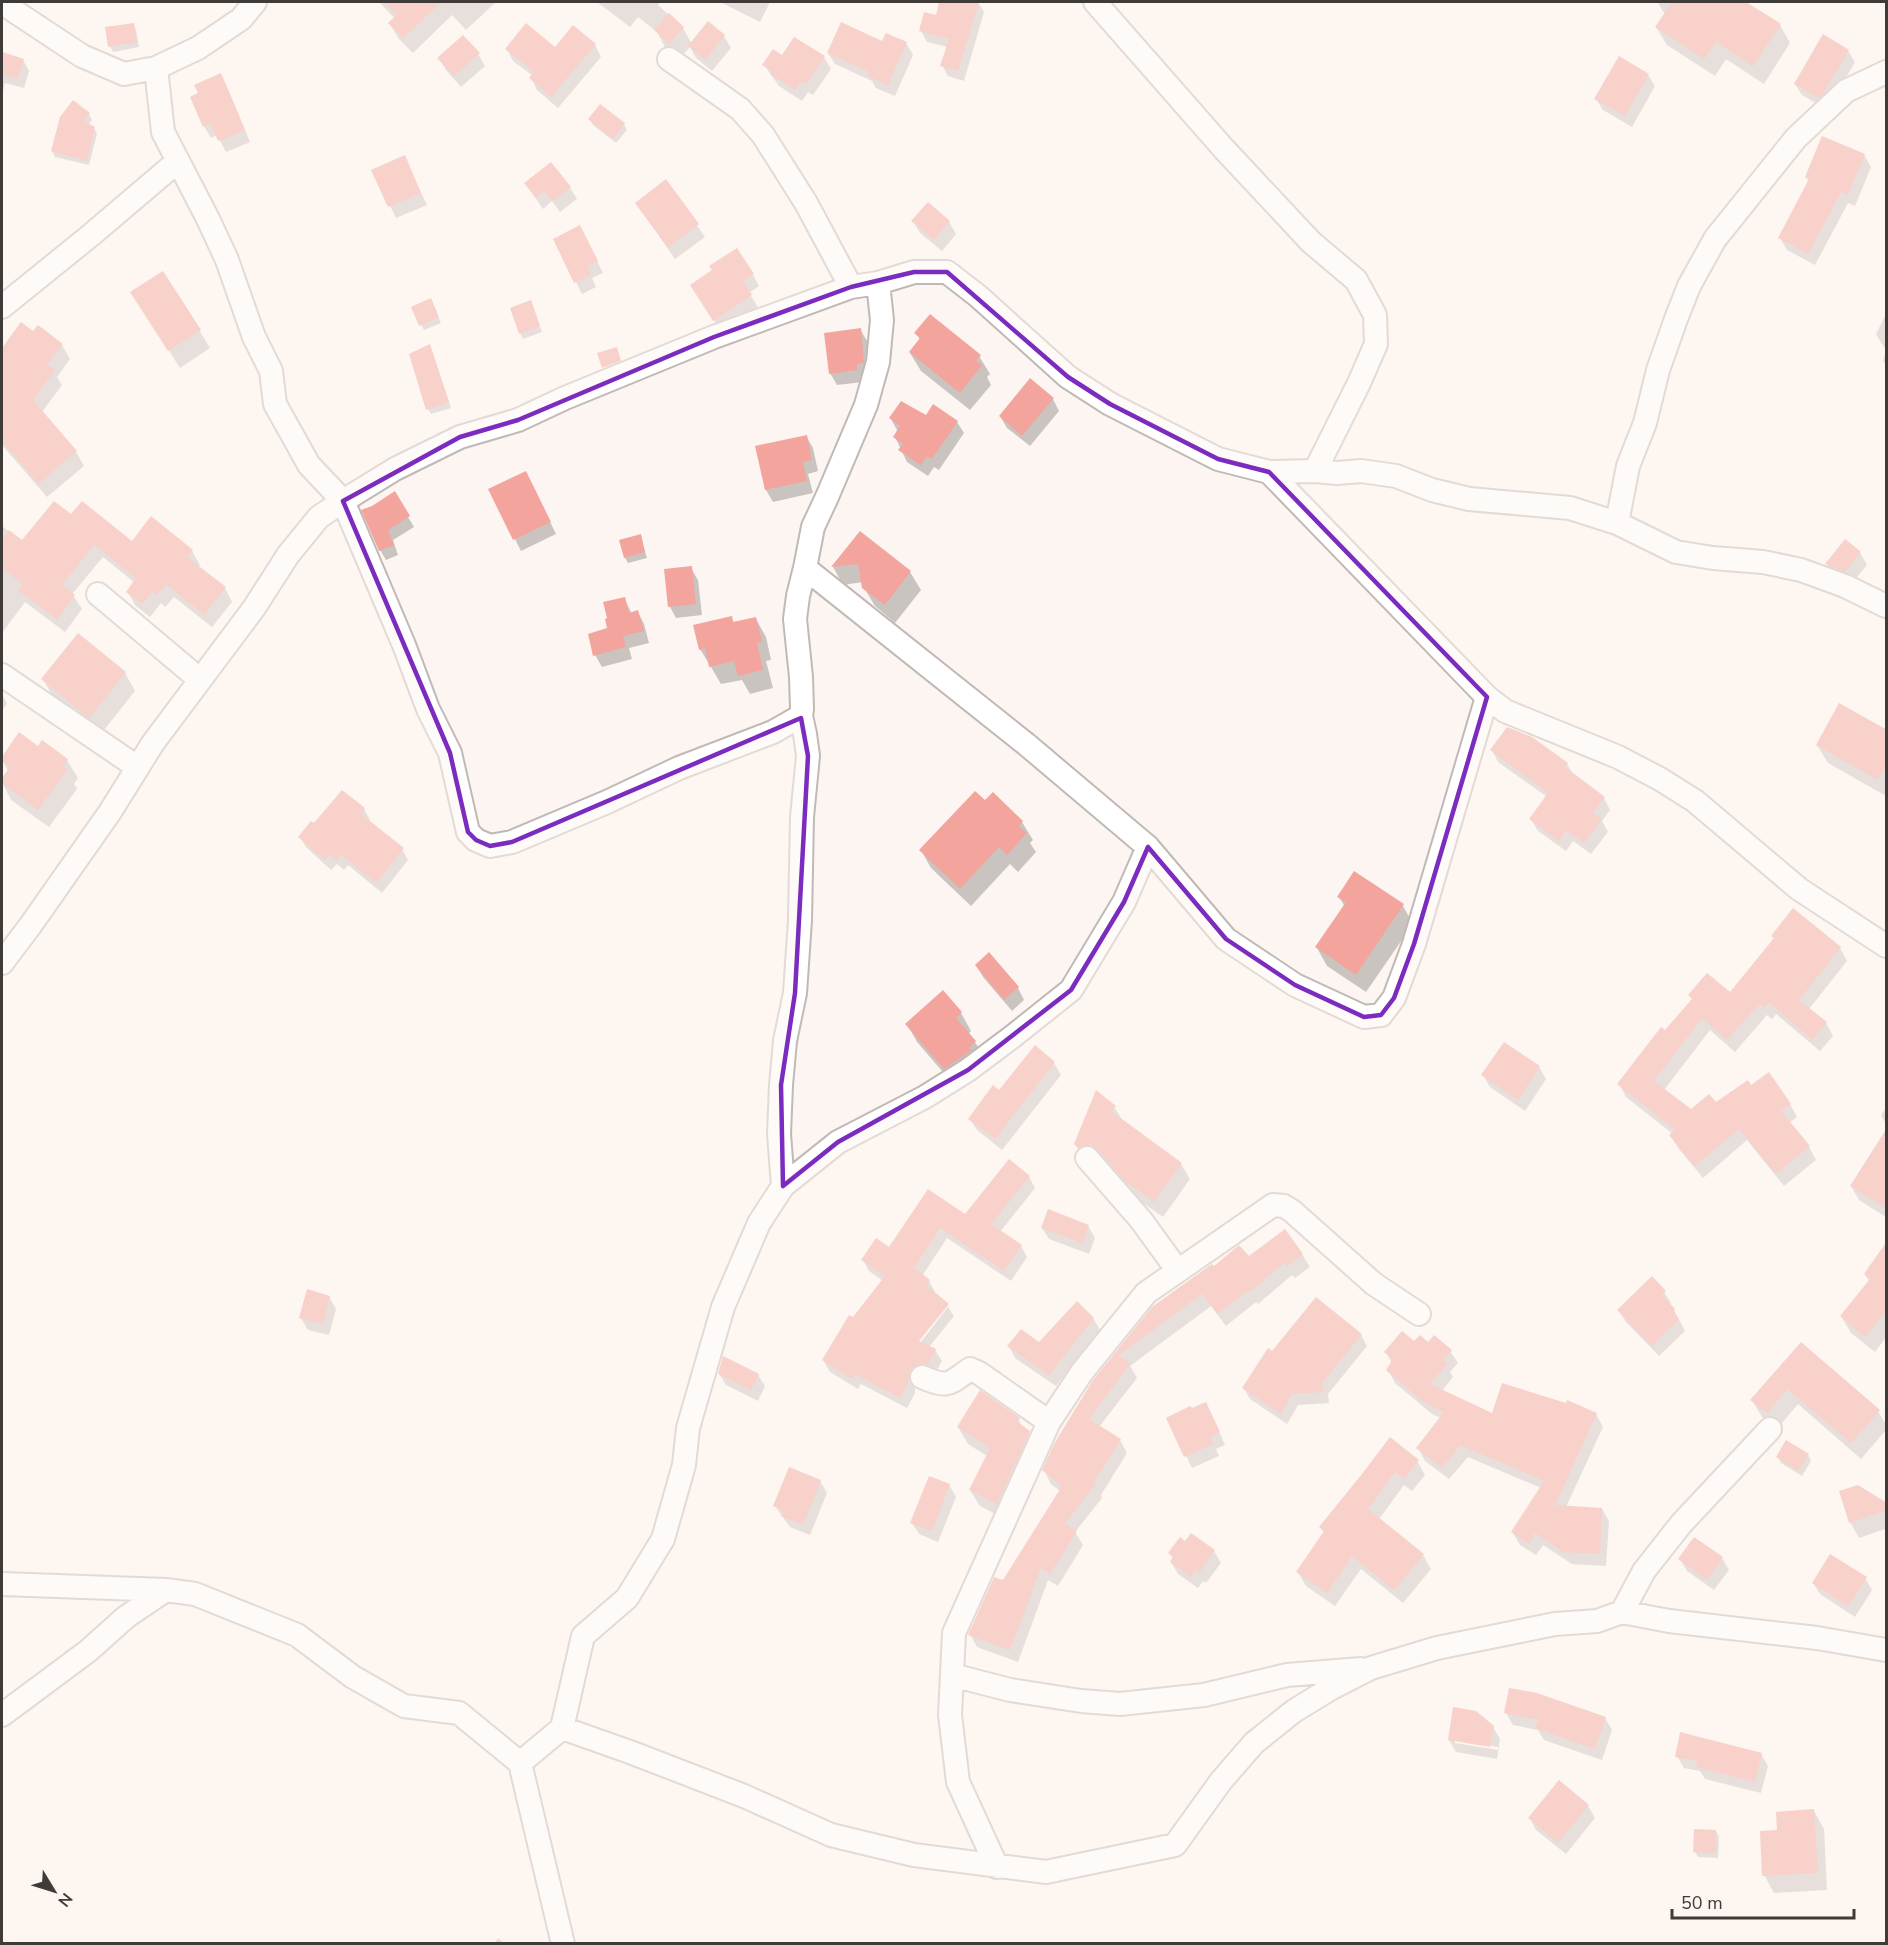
<svg xmlns="http://www.w3.org/2000/svg" width="1888" height="1945" font-family="'Nunito Sans',sans-serif">
	<style>
		.shadow { fill: #0003; fill-rule: evenodd }
		.building { fill: #f2a49d }
		.lines { fill: none; stroke-linecap: round; stroke-linejoin: round }
		.minor-casing { stroke: #c1b9b5; stroke-width: 26 }
		.minor { stroke: #fff; stroke-width: 22 }
		.marked { fill: none; stroke: #7b2cbf; stroke-width: 4.5; stroke-linejoin: round }
	</style>
	<rect width="100%" height="100%" fill="#fdf5f1"/>
	<!-- shadow -->
	<path class="shadow" d="M379,2H496L466,30L452,15L413,53L399,39L390,24L395,19Z
		M597,2H660L658,5L683,28L692,44L708,24L724,36L731,48L712,71L696,58L690,47L679,59L665,47L657,32L638,17L630,27Z
		M720,2H770L760,22Z
		M941,2H978L984,12L964,81L948,76L942,65L948,47L927,42L921,31L937,16Z
		M1659,2H1744L1780,25L1790,43L1764,84L1726,59L1715,76L1667,45L1656,27L1665,15L1658,3Z
		M133,25L136,30L139,47L113,52L110,46Z
		M883,43H906L913,55L895,96L876,88L872,81L835,64L828,53Z
		M595,45L601,57L558,108L537,90L531,78L533,76L513,61L507,49H555Z
		M1848,51L1855,62L1830,106L1826,109L1802,95L1795,84Z
		M2,54L23,60L29,71L24,88L5,83L2,95Z
		M478,54L485,66L461,87L446,70L439,58Z
		M783,57H824L831,69L813,95L808,92L802,101L779,86L764,65Z
		M221,75L227,87L250,142L226,152L217,135L211,138L204,126L200,94Z
		M1648,75L1655,86L1632,127L1603,110L1596,99Z
		M89,114L92,120L88,125L94,128L97,134L89,165L55,157L52,151Z
		M590,119L624,124L627,130L616,143L593,125Z
		M1864,155L1871,167L1855,206L1848,203L1815,265L1787,250L1780,238L1809,182L1806,177Z
		M404,157L427,205L396,218L373,171Z
		M666,182L705,237L675,259L637,204Z
		M526,184L570,188L577,199L560,212L552,201L543,209Z
		M913,221L949,222L956,234L942,251L920,233Z
		M555,239H586L603,273L592,278L596,287L582,294Z
		M753,275L759,286L749,293L758,307L721,331L699,297Z
		M433,305L441,323L424,330L421,325Z
		M533,307L542,332L523,339L520,333Z
		M143,310L199,330L210,348L180,368Z
		M1886,314V348L1883,346L1876,334Z
		M21,324L33,333L62,345L70,359L57,377L62,385L42,412L76,452L84,466L47,497L2,445V350Z
		M860,329L867,341L869,375L862,376L863,382L837,385L830,373Z
		M916,333L979,356L990,374L987,377L991,385L970,410L921,371L910,353L920,340Z
		M430,346L451,408L431,414L428,409Z
		M1886,352V366L1883,360Z
		M1053,399L1059,411L1030,446L1007,428L1000,416Z
		M926,417L957,422L964,433L939,470L934,467L928,476L907,462L895,437L897,430L891,419Z
		M806,436L813,448L818,471L808,474L813,493L773,502L766,490L757,447Z
		M532,485L556,534L521,551L490,490Z
		M394,494L414,527L393,540L398,555L386,560L380,550L372,507Z
		M71,516L132,543L192,551L200,565L197,567L225,588L232,602L212,627L174,597L165,607L161,603L150,617L135,605L128,592L135,583L103,557L72,594L82,609L65,632L25,602L2,633V526L22,542Z
		M860,533L910,572L921,590L895,623L875,606L864,588L863,582L843,585L833,567Z
		M640,536L647,558L628,563L625,558Z
		M1860,553L1867,565L1852,583L1833,576L1827,564Z
		M691,568L698,580L702,615L676,618L670,607Z
		M624,598L632,614L638,612L644,624L649,643L629,648L632,659L602,667L595,655Z
		M731,618L735,624L756,619L766,637L771,660L766,661L773,688L750,694L742,680L721,684L711,667L700,649Z
		M79,635L125,673L135,691L100,735L53,697L43,679Z
		M2,694L7,704L2,710Z
		M1886,732V796L1828,763L1817,745Z
		M20,734L39,748L42,742L67,760L78,778L74,784L77,789L49,827L11,800L2,782L8,771L2,759Z
		M1492,750L1567,764L1574,776L1604,798L1610,810L1602,821L1608,832L1591,854L1573,841L1566,851L1538,831L1531,819L1547,797L1498,762Z
		M993,794L1022,822L1033,840L1030,843L1036,852L1018,872L1010,864L971,906L931,868L921,850L985,802Z
		M364,809L370,820L369,822L402,849L408,860L382,893L348,865L344,870L337,864L331,870L306,847L300,837L314,825Z
		M1339,897L1403,906L1413,924L1366,992L1327,966L1317,948L1345,907Z
		M1793,910L1840,948L1847,961L1809,1009L1826,1023L1833,1036L1820,1051L1776,1014L1772,1019L1767,1015L1735,1052L1710,1030L1664,1090L1691,1111L1715,1104L1751,1087L1790,1104L1797,1117L1789,1123L1809,1147L1816,1160L1784,1186L1747,1140L1703,1178L1678,1148L1671,1136L1673,1134L1626,1097L1619,1084L1665,1032L1730,994L1775,939Z
		M976,965L1018,988L1024,1000L1012,1011L983,977Z
		M961,1013L971,1031L968,1034L975,1042L986,1060L955,1086L917,1042L907,1024Z
		M1505,1044L1539,1067L1546,1079L1525,1111L1490,1087L1483,1075Z
		M1035,1048L1054,1063L1061,1075L1002,1150L977,1130L970,1119L999,1092Z
		M1114,1107L1123,1121L1181,1164L1190,1179L1163,1217L1136,1198L1107,1164L1085,1160L1075,1144Z
		M1886,1108V1124L1881,1115Z
		M1886,1130V1217L1859,1200L1851,1186Z
		M1029,1177L1035,1188L1000,1232L1021,1246L1027,1257L1011,1281L947,1238L922,1276L929,1281L935,1292L934,1294L948,1307H945L914,1346L916,1348L948,1307L954,1316L929,1347L935,1350L942,1361L934,1376L915,1384V1393L907,1408L861,1384L858,1389L830,1372L823,1360L883,1281L869,1271L863,1260L966,1216Z
		M1088,1226L1095,1238L1089,1254L1049,1239L1042,1228Z
		M1886,1244V1337L1875,1352L1851,1333L1841,1316L1870,1282L1865,1275Z
		M1302,1254L1310,1267L1295,1278L1292,1275L1258,1304L1256,1302L1226,1326L1211,1306L1130,1366L1137,1378L1099,1427L1120,1440L1127,1453L1101,1495L1102,1498L1075,1532L1083,1545L1058,1586L1048,1580L1018,1662L977,1647L970,1634L1060,1491L1051,1484L1044,1470L1094,1381L1153,1308L1214,1268L1248,1258Z
		M1664,1292L1671,1303L1670,1305L1674,1310L1685,1331L1659,1356L1626,1322L1619,1311Z
		M329,1297L336,1309L329,1335L308,1330L301,1318Z
		M1093,1318L1100,1330L1056,1386L1015,1358L1009,1346L1040,1344Z
		M1361,1335L1367,1346L1328,1394L1329,1403L1298,1405L1287,1424L1250,1399L1244,1388L1272,1353Z
		M1415,1343L1428,1344L1450,1351L1458,1363L1450,1372L1453,1377L1442,1391L1493,1416L1596,1414L1603,1427L1566,1507L1602,1509L1609,1521L1606,1566L1572,1564L1543,1545L1536,1555L1520,1545L1513,1533L1541,1488L1468,1457L1449,1479L1425,1461L1418,1448L1441,1418L1432,1414L1395,1383L1388,1370L1392,1363L1386,1353Z
		M1801,1344L1878,1411L1886,1425V1430L1861,1459L1798,1404L1777,1429L1762,1417L1752,1400Z
		M719,1373L758,1375L765,1386L758,1401L726,1385Z
		M1212,1416L1225,1445L1216,1449L1219,1456L1192,1468L1168,1419Z
		M1018,1419L1024,1429L1029,1432L1039,1449L1007,1520L980,1506L970,1490L987,1456L968,1444L958,1427Z
		M1787,1442L1808,1455L1811,1461L1802,1476L1781,1463L1778,1457Z
		M1417,1461L1425,1475L1412,1491L1404,1485L1379,1519L1423,1555L1431,1569L1403,1603L1361,1569L1335,1606L1306,1586L1298,1572L1324,1533L1321,1527L1364,1475Z
		M820,1481L827,1493L810,1535L790,1527L775,1506Z
		M949,1485L956,1497L938,1542L919,1534L912,1523Z
		M1886,1504V1532L1885,1529L1859,1538L1850,1522Z
		M1186,1543L1214,1551L1221,1563L1206,1583L1203,1581L1198,1588L1178,1574L1171,1562L1173,1559L1170,1553Z
		M1722,1558L1729,1570L1714,1590L1687,1571L1680,1559Z
		M1865,1578L1872,1590L1855,1617L1820,1594L1813,1583Z
		M1506,1713L1605,1718L1612,1730L1602,1760L1544,1740L1538,1730L1513,1725Z
		M1493,1727L1500,1739L1497,1759L1456,1752L1449,1740ZM1455,1740L1498,1747V1750L1455,1743Z
		M1761,1754L1768,1766L1761,1793L1705,1779L1700,1771L1684,1768L1677,1756Z
		M1588,1806L1595,1818L1566,1854L1536,1830L1530,1818Z
		M1814,1811L1824,1829L1827,1890L1774,1893L1764,1875L1778,1831Z
		M1716,1831L1719,1837L1718,1858L1698,1857L1695,1852Z
		M498,1938L505,1944H494Z"/>
	<!-- building -->
	<path class="building" d="M383,2H441L403,38L388,23L397,15Z
		M939,2H979L958,71L940,66L949,39L919,31L924,12L936,15Z
		M1672,2H1746L1781,24L1753,66L1716,42L1704,59L1655,27Z
		M669,13L684,27L669,44L654,30Z
		M708,21L725,35L705,60L688,46Z
		M841,22L882,41L886,33L907,42L888,85L867,76L869,72L827,53Z
		M134,23L137,42L108,47L105,27Z
		M526,23L555,47L573,25L596,44L551,97L529,78L534,72L505,49Z
		M1823,34L1849,50L1823,94L1819,98L1794,84Z
		M463,35L480,53L454,76L437,58Z
		M794,37L825,56L806,84L801,81L795,90L770,74L772,71L762,65L773,49L782,55Z
		M2,52L24,59L18,78L2,74Z
		M1619,56L1649,74L1625,116L1594,99Z
		M221,73L245,130L218,141L210,123L203,127L190,97L198,93L194,85Z
		M73,100L90,113L84,121L95,127L87,161L51,151L60,117Z
		M600,104L625,123L613,139L588,119Z
		M1822,136L1865,154L1848,195L1841,192L1808,254L1778,238L1809,179L1805,177Z
		M405,155L421,193L388,207L371,170Z
		M551,162L571,187L553,201L544,191L536,198L524,183Z
		M666,179L699,224L668,248L635,203Z
		M928,202L950,221L934,240L911,221Z
		M580,225L598,261L587,266L591,275L574,283L553,239Z
		M737,248L754,274L743,281L752,295L713,321L690,285L712,270L709,266Z
		M163,271L201,330L168,351L130,292Z
		M431,298L439,317L419,326L411,307Z
		M531,300L540,326L519,334L510,308Z
		M930,314L981,355L976,361L982,365L960,393L909,352L920,338L914,333Z
		M21,322L33,331L38,325L63,344L47,364L55,370L33,400L77,451L38,484L2,441V348Z
		M861,328L864,363L857,364V370L829,374L824,333Z
		M430,344L449,402L426,410L409,354Z
		M617,347L621,361L602,368L597,353Z
		M1030,378L1054,398L1022,436L999,416Z
		M901,401L926,415L933,404L958,421L932,459L927,456L921,465L898,450L903,444L893,437L900,426L889,418Z
		M807,435L812,460L803,462L807,481L765,490L755,446Z
		M526,471L551,522L513,540L488,489Z
		M395,491L410,516L388,530L394,545L379,551L361,510L372,506Z
		M54,501L71,514L82,501L132,541L151,516L193,550L187,557L226,587L204,615L166,584L157,595L153,591L142,604L126,592L136,578L94,545L62,585L75,595L57,620L18,590L22,584L2,568V540L9,530L22,540Z
		M860,531L911,571L885,605L862,588L858,564L831,567Z
		M641,534L645,552L624,558L619,540Z
		M1845,539L1861,552L1845,572L1825,564Z
		M692,566L696,604L668,607L664,569Z
		M625,597L629,613L638,610L644,631L623,636L626,647L593,656L588,634L607,628L605,619L607,618L603,602Z
		M732,616L733,622L756,617L762,642L757,643L763,670L738,676L734,661L709,667L705,648L699,650L693,625Z
		M78,633L126,672L89,718L41,679Z
		M1839,703L1887,730V765L1878,780L1816,745Z
		M1507,727L1532,737L1568,763L1565,767L1605,797L1593,812L1602,819L1584,843L1566,830L1559,841L1529,819L1548,793L1490,750Z
		M19,732L38,746L42,740L68,759L63,767L68,769L38,810L2,783V778L10,767L2,761V757Z
		M342,790L365,808L361,814L404,848L376,883L341,855L337,860L330,854L325,860L298,837L311,821L314,823Z
		M975,791L985,800L993,792L1023,821L1019,826L1027,833L1007,855L999,847L960,889L919,850Z
		M1354,871L1404,904L1356,975L1315,947L1346,902L1337,897Z
		M1793,908L1841,947L1799,1000L1827,1022L1812,1040L1769,1002L1764,1008L1759,1004L1727,1040L1702,1018L1654,1081L1691,1109L1709,1094L1716,1102L1748,1080L1751,1085L1769,1072L1791,1104L1781,1111L1810,1146L1776,1174L1739,1129L1695,1166L1669,1135L1675,1130L1617,1084L1661,1027L1665,1030L1692,999L1688,995L1707,973L1730,992L1774,938L1771,936Z
		M989,952L1019,987L1004,1000L975,965Z
		M943,990L962,1012L956,1018L976,1041L969,1048L972,1050L944,1069L905,1024Z
		M1504,1042L1540,1066L1518,1100L1481,1075Z
		M1035,1045L1055,1062L995,1139L968,1119L993,1085L999,1090Z
		M1096,1090L1116,1106L1111,1111L1182,1163L1154,1202L1126,1182L1097,1149L1091,1145H1084L1078,1148L1074,1144Z
		M1887,1128V1209L1850,1186Z
		M1009,1159L1030,1176L991,1224L1022,1245L1004,1271L940,1228L914,1268L930,1280L926,1285L949,1304L919,1341L936,1349L928,1365L921,1364L913,1367L909,1373V1381L900,1398L855,1374L852,1379L822,1360L849,1315L853,1317L885,1276L861,1260L876,1238L889,1247L928,1189L965,1214Z
		M1048,1209L1089,1225L1082,1243L1041,1228Z
		M1285,1229L1303,1254L1287,1266L1284,1263L1250,1292L1248,1290L1218,1314L1202,1294L1119,1355L1130,1364L1089,1419L1121,1439L1094,1482L1096,1484L1065,1523L1077,1531L1050,1574L1041,1568L1010,1650L968,1635L994,1577L1003,1580L1062,1486L1042,1470L1054,1444L1093,1380L1152,1307L1212,1264L1214,1266L1239,1245L1249,1256Z
		M1887,1241V1310L1865,1337L1840,1316L1870,1279L1864,1274Z
		M1652,1276L1666,1291L1662,1295L1675,1309L1673,1312L1679,1319L1652,1346L1617,1310Z
		M307,1289L330,1296L323,1324L299,1318Z
		M1316,1297L1362,1334L1322,1383L1323,1392L1292,1394L1281,1414L1242,1388L1268,1348L1272,1351Z
		M1077,1301L1094,1318L1049,1375L1007,1346L1021,1329L1039,1342Z
		M1402,1331L1414,1341L1420,1335L1428,1342L1434,1335L1452,1350L1443,1360L1447,1364L1430,1384L1492,1413L1502,1383L1566,1403L1567,1400L1597,1413L1555,1505L1602,1508L1600,1554L1563,1552L1535,1533L1529,1544L1511,1532L1544,1481L1460,1445L1442,1468L1416,1448L1444,1412L1423,1402L1386,1370L1393,1359L1384,1352Z
		M1801,1342L1880,1410L1851,1443L1787,1389L1767,1413L1750,1400Z
		M723,1356L759,1374L751,1390L718,1374Z
		M980,1390L1020,1418L1017,1422L1030,1431L997,1504L969,1490L990,1448L957,1427Z
		M1206,1402L1220,1432L1210,1437L1213,1444L1184,1457L1166,1418L1190,1406L1192,1408Z
		M1390,1437L1419,1460L1404,1479L1395,1472L1368,1509L1424,1554L1394,1590L1352,1556L1327,1593L1296,1572L1324,1531L1319,1527L1362,1474Z
		M1786,1440L1809,1454L1798,1471L1776,1457Z
		M789,1467L821,1480L803,1525L781,1516L783,1511L773,1506Z
		M929,1476L950,1484L932,1531L910,1523Z
		M1858,1485L1887,1503V1510L1849,1523L1839,1491Z
		M1191,1533L1215,1550L1199,1573L1195,1570L1191,1577L1170,1562L1173,1557L1168,1553L1180,1537L1185,1541Z
		M1694,1537L1723,1557L1707,1580L1678,1559Z
		M1830,1554L1867,1577L1848,1606L1812,1583Z
		M1509,1688L1537,1693L1606,1717L1595,1749L1535,1728L1539,1720L1504,1713Z
		M1453,1707L1476,1711L1494,1726L1490,1747L1448,1740Z
		M1680,1732L1762,1753L1755,1782L1696,1767L1698,1761L1675,1757Z
		M1559,1780L1589,1805L1558,1843L1528,1818Z
		M1814,1809L1818,1873L1762,1876L1760,1831L1777,1830L1776,1812Z
		M1694,1829L1716,1830V1853L1693,1852Z"/>
	<g class="lines">
		<!-- minor casing -->
		<g class="minor-casing">
			<path id="minor" d="M1095,2L1224,149L1311,242L1356,280L1375,315L1376,344L1359,383L1315,471
				M2,3L82,56L124,74L156,68L198,48L241,19L255,2
				M669,59L740,109L763,135L806,203L851,287
				M156,68L163,132L208,219L227,260L254,337L271,371L275,404L309,465L343,501L404,645L428,709L450,753L468,832L476,840L490,846L512,842L607,802L679,768L773,732L801,716L802,709L801,677L795,619L798,596L805,568L813,527L827,497L866,405L878,362L882,320L878,283
				M2,307L91,235L178,161
				M1269,472L1487,697L1505,711L1618,757L1660,779L1695,801L1799,889L1886,946
				M1617,523L1628,466L1645,423L1658,370L1676,319L1689,286L1715,239L1796,138L1846,91L1886,72
				M805,568L1026,744L1148,847L1226,939L1295,985L1364,1017L1381,1015L1394,998L1414,944L1487,697
				M98,594L199,679
				M2,675L137,767
				M2,963L30,926L110,812L153,743L254,608L288,555L319,517L343,501L395,469L460,437L518,420L565,398L714,337L851,287L878,283L914,272H947L978,296L1068,377L1110,404L1218,459L1269,472L1315,471L1337,473L1361,471L1396,476L1432,490L1469,499L1570,508L1617,523L1676,552L1713,558L1763,562L1801,570L1845,586L1886,606
				M1087,1158L1141,1220L1178,1271
				M783,1186L779,1134L781,1085L785,1041L795,993L800,920L802,817L808,756L805,734L801,716
				M922,1377C948,1388 948,1385 970,1369L979,1373L1049,1422
				M2,1584L166,1590
				M1622,1612L1644,1571L1681,1524L1770,1429
				M952,1675L1010,1690L1081,1701L1120,1704L1204,1695L1287,1675L1361,1669
				M2,1715L88,1651L126,1617L166,1590L195,1594L297,1635L353,1677L404,1706L459,1713L520,1763L562,1728L630,1752L744,1796L831,1835L914,1855L1046,1872L1175,1845L1221,1781L1254,1743L1294,1711L1330,1689L1371,1668L1437,1648L1555,1624L1597,1621L1622,1612L1669,1621L1817,1638L1886,1650
				M562,1728L583,1636L627,1598L663,1539L684,1465L688,1428L723,1307L759,1223L783,1186L838,1142L925,1097L968,1070L1012,1037L1071,990L1124,902L1148,847
				M520,1763L563,1944
				M997,1867L958,1782L950,1715L954,1633L1049,1422L1082,1372L1146,1293L1273,1205L1284,1206L1292,1211L1374,1284L1419,1314"/>
		</g>
		<!-- minor -->
		<use href="#minor" class="minor"/>
	</g>
	<!-- marked area -->
	<path d="M0 0H1888V1945H0ZM914,272H947L1068,377L1110,404L1218,459L1269,472L1487,697L1414,944L1394,998L1381,1015L1364,1017L1295,985L1226,939L1148,847L1124,902L1071,990L968,1070L838,1142L783,1186L781,1085L795,993L808,756L801,718L512,842L490,846L476,840L468,832L450,753L343,501L460,437L518,420L714,337L851,287Z" fill="#fdf5f1" fill-opacity=".55" fill-rule="evenodd"/>
	<path class="marked" d="M914,272H947L1068,377L1110,404L1218,459L1269,472L1487,697L1414,944L1394,998L1381,1015L1364,1017L1295,985L1226,939L1148,847L1124,902L1071,990L968,1070L838,1142L783,1186L781,1085L795,993L808,756L801,718L512,842L490,846L476,840L468,832L450,753L343,501L460,437L518,420L714,337L851,287Z"/>
	<!-- border -->
	<rect width="1888" height="1945" fill="none" stroke="#3e3b39" stroke-width="6"/>
	<!-- north arrow -->
	<g transform="translate(54 1891) rotate(128)" stroke="#fdf5f1" stroke-width="4.5" paint-order="stroke">
	<path d="M0-4.5L10 22L0 15L-10 22Z" fill="#3e3b39"/>
	<text y="-9" font-size="16" font-weight="bold" text-anchor="middle" fill="#3e3b39">N</text>
	</g>
	<!-- scale -->
	<path d="M1672 1909v9h182v-9" fill="none" stroke="#3e3b39" stroke-width="3"/>
	<text x="1681" y="1909" font-size="18" fill="#3e3b39" stroke="#fdf5f1" stroke-width="4.5" paint-order="stroke">50 m</text>
</svg>
